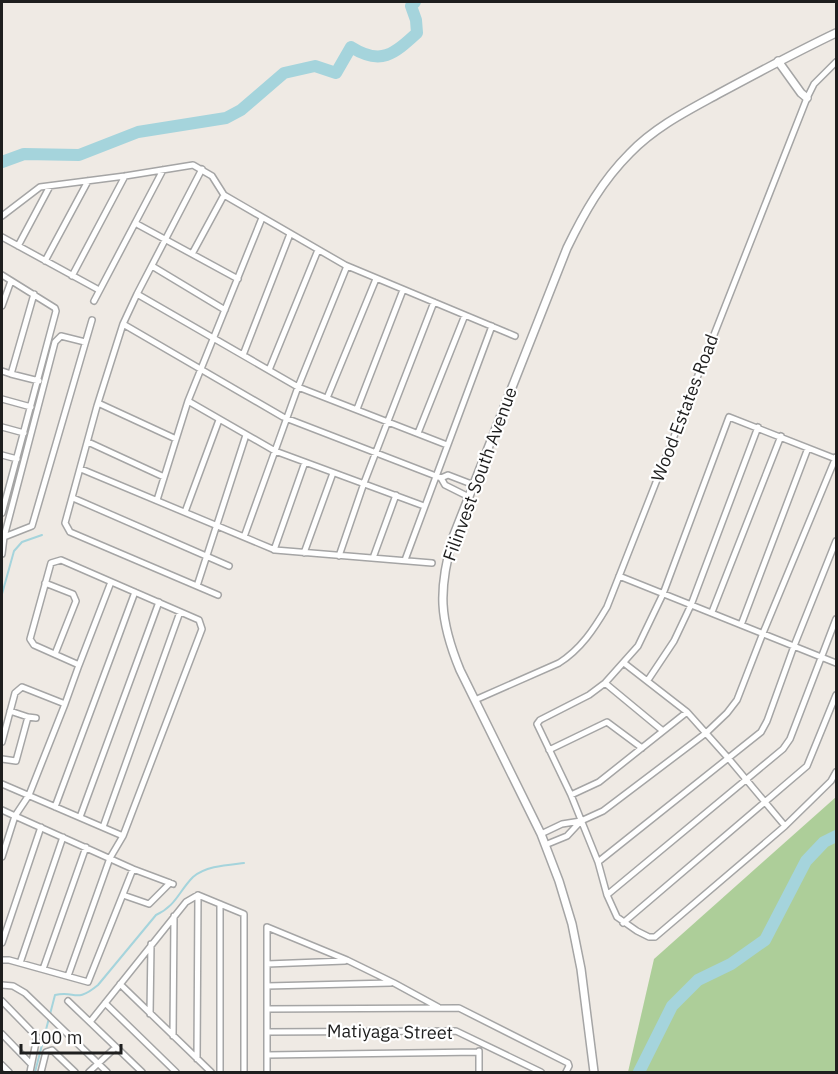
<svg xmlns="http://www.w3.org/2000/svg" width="838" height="1074" font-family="'IBM Plex Sans',sans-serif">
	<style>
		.forest { fill: #adce99 }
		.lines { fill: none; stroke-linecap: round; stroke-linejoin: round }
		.stream { stroke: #a5d4dc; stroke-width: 2 }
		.river { stroke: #a5d4dc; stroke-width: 12 }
		.minor-casing { stroke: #a5a5a5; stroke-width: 8 }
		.tertiary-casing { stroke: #a5a5a5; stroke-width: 10 }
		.minor { stroke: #fff; stroke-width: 5 }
		.tertiary { stroke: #fff; stroke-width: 7 }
		.labels { text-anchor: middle; stroke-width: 4.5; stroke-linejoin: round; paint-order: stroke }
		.street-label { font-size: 18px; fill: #1e1e1e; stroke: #fff }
	</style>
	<rect width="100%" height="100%" fill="#efeae4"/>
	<!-- forest -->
	<path class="forest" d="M836,797V1072H628L654,959Z"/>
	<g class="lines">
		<!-- stream -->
		<path class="stream" d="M2,594L14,551L22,542L42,535
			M35,1072L55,995C76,990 75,1004 98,985L156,915C176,906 179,891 193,877C206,866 227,865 244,863"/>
		<!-- river -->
		<path class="river" d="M2,162L24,154L79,155L138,132L226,118L241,110L284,73L315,66L336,73L351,47C381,66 394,54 417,33L416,20L411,6L415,2
			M639,1072L672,1006L698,980L731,964L765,940L806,861L824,842L836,836"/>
		<!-- minor casing -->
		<g class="minor-casing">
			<path id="minor" d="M202,169L137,294L123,324L97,406L65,523L70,532L218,595
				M2,216L40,187L125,176L193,165L212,176L224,195L345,265L515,336
				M135,223L238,279
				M2,237L99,290
				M18,246L50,186
				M192,254L224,195
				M45,261L88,181
				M152,266L225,310
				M2,275L55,308L56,311L2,513
				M72,276L125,176
				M137,294L298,387L447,445
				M94,301L163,170
				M2,306L11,281
				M123,324L283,417L441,478
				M243,355L290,234
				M269,370L318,250
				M2,371L11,374L34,294
				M11,374L39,381
				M327,398L376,279
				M2,399L31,407
				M188,401L275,451L424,506
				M98,403L176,439
				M357,409L403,290
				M2,427L24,433
				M418,433L465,315
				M88,442L164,477
				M2,455L17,459
				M836,459L729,417L663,594L638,646L605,683L589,695L540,720L537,724L571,795L598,862L607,895L617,917L637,931L649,937H655L785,826L831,781L836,772
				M81,469L275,550L432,563
				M469,497L445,485L441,478L448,475L474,485
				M73,498L229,566
				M157,500L188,401L262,218
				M185,512L219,420
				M2,537H4L55,342L61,336L85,342
				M244,537L298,387L347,266
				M274,550L305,462
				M304,553L333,473
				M2,554L4,537L32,526L92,320
				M339,556L364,483L434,302
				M373,558L396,495
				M405,560L492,326
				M619,576L836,663
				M45,583L73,594L76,601L55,654
				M197,586L246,435
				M712,612L781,436
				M741,625L808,448
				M624,663L687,712L729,759L785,826
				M79,665L111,582
				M648,680L674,641L691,605L758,427
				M605,683L663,731
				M475,700L559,663C581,649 594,629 607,607L807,98L814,84L836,62
				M65,704L79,665L34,645L30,639L51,563L61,560L199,620L202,629L123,836
				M10,711L28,717
				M2,742L15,693L22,687L65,704L29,795L15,816L133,869L173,884
				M549,750L607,722L642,748
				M2,759L16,761L28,717L36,718
				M2,784L123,836L110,858L68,976
				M571,795L599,782L687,712
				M55,807L135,592
				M2,810L15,816L2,857
				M80,817L159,602
				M103,827L180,612
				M541,834L562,824L581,821L603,811L706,733L727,713L737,700L763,633L836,457
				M545,845L567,836L580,822
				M598,862L761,732L767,721L794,646L836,541
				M123,895L149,904L170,883
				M607,895L783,749L790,739L836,619
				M220,904V1072
				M623,923L807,766L836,695
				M2,943L41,827
				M2,960H9L88,982L133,869
				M20,963L63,837
				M267,964L345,961
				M43,969L86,847
				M120,984L211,1072
				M2,985L13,986L25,993L107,1072
				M267,986L391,983
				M2,1001L37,1037L30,1072
				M68,1001L142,1072
				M105,1003L176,1072
				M267,1009L459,1008L568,1063L569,1066L566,1072
				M150,1014L151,944
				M90,1022L186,902L198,895L244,914V1072
				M267,1032L456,1031L541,1072
				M2,1034L31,1064
				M173,1036L174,916
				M267,1055L479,1052
				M197,1059L198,895
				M2,1065L9,1072
				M41,1072L46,1052L52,1050L75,1072
				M89,1072L116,1047
				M267,1072V927L347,960L394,983L438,1007
				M479,1072V1051"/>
		</g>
		<!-- tertiary casing -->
		<g class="tertiary-casing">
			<path id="tertiary" d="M778,61L801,93L807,98
				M594,1072L581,969L572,924L559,881L541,834L460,670C439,619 438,590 453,537L567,248C584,213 602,181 630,153C655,127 687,111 718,94C757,73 796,52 836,33"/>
		</g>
		<!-- minor -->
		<use href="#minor" class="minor"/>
		<!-- tertiary -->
		<use href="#tertiary" class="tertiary"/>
	</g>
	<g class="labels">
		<!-- street labels -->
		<g class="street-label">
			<text transform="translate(685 408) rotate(-69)" y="6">Wood Estates Road</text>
			<text transform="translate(480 474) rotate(-70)" y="6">Filinvest South Avenue</text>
			<text transform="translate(390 1032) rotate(1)" y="6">Matiyaga Street</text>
		</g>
	</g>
	<!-- border -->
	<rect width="838" height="1074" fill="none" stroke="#1e1e1e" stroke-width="6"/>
	<!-- scale -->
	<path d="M21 1044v9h100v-9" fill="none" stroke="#1e1e1e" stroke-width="3"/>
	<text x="30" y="1044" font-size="18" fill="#1e1e1e" stroke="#ffffff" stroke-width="4.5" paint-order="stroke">100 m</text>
</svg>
